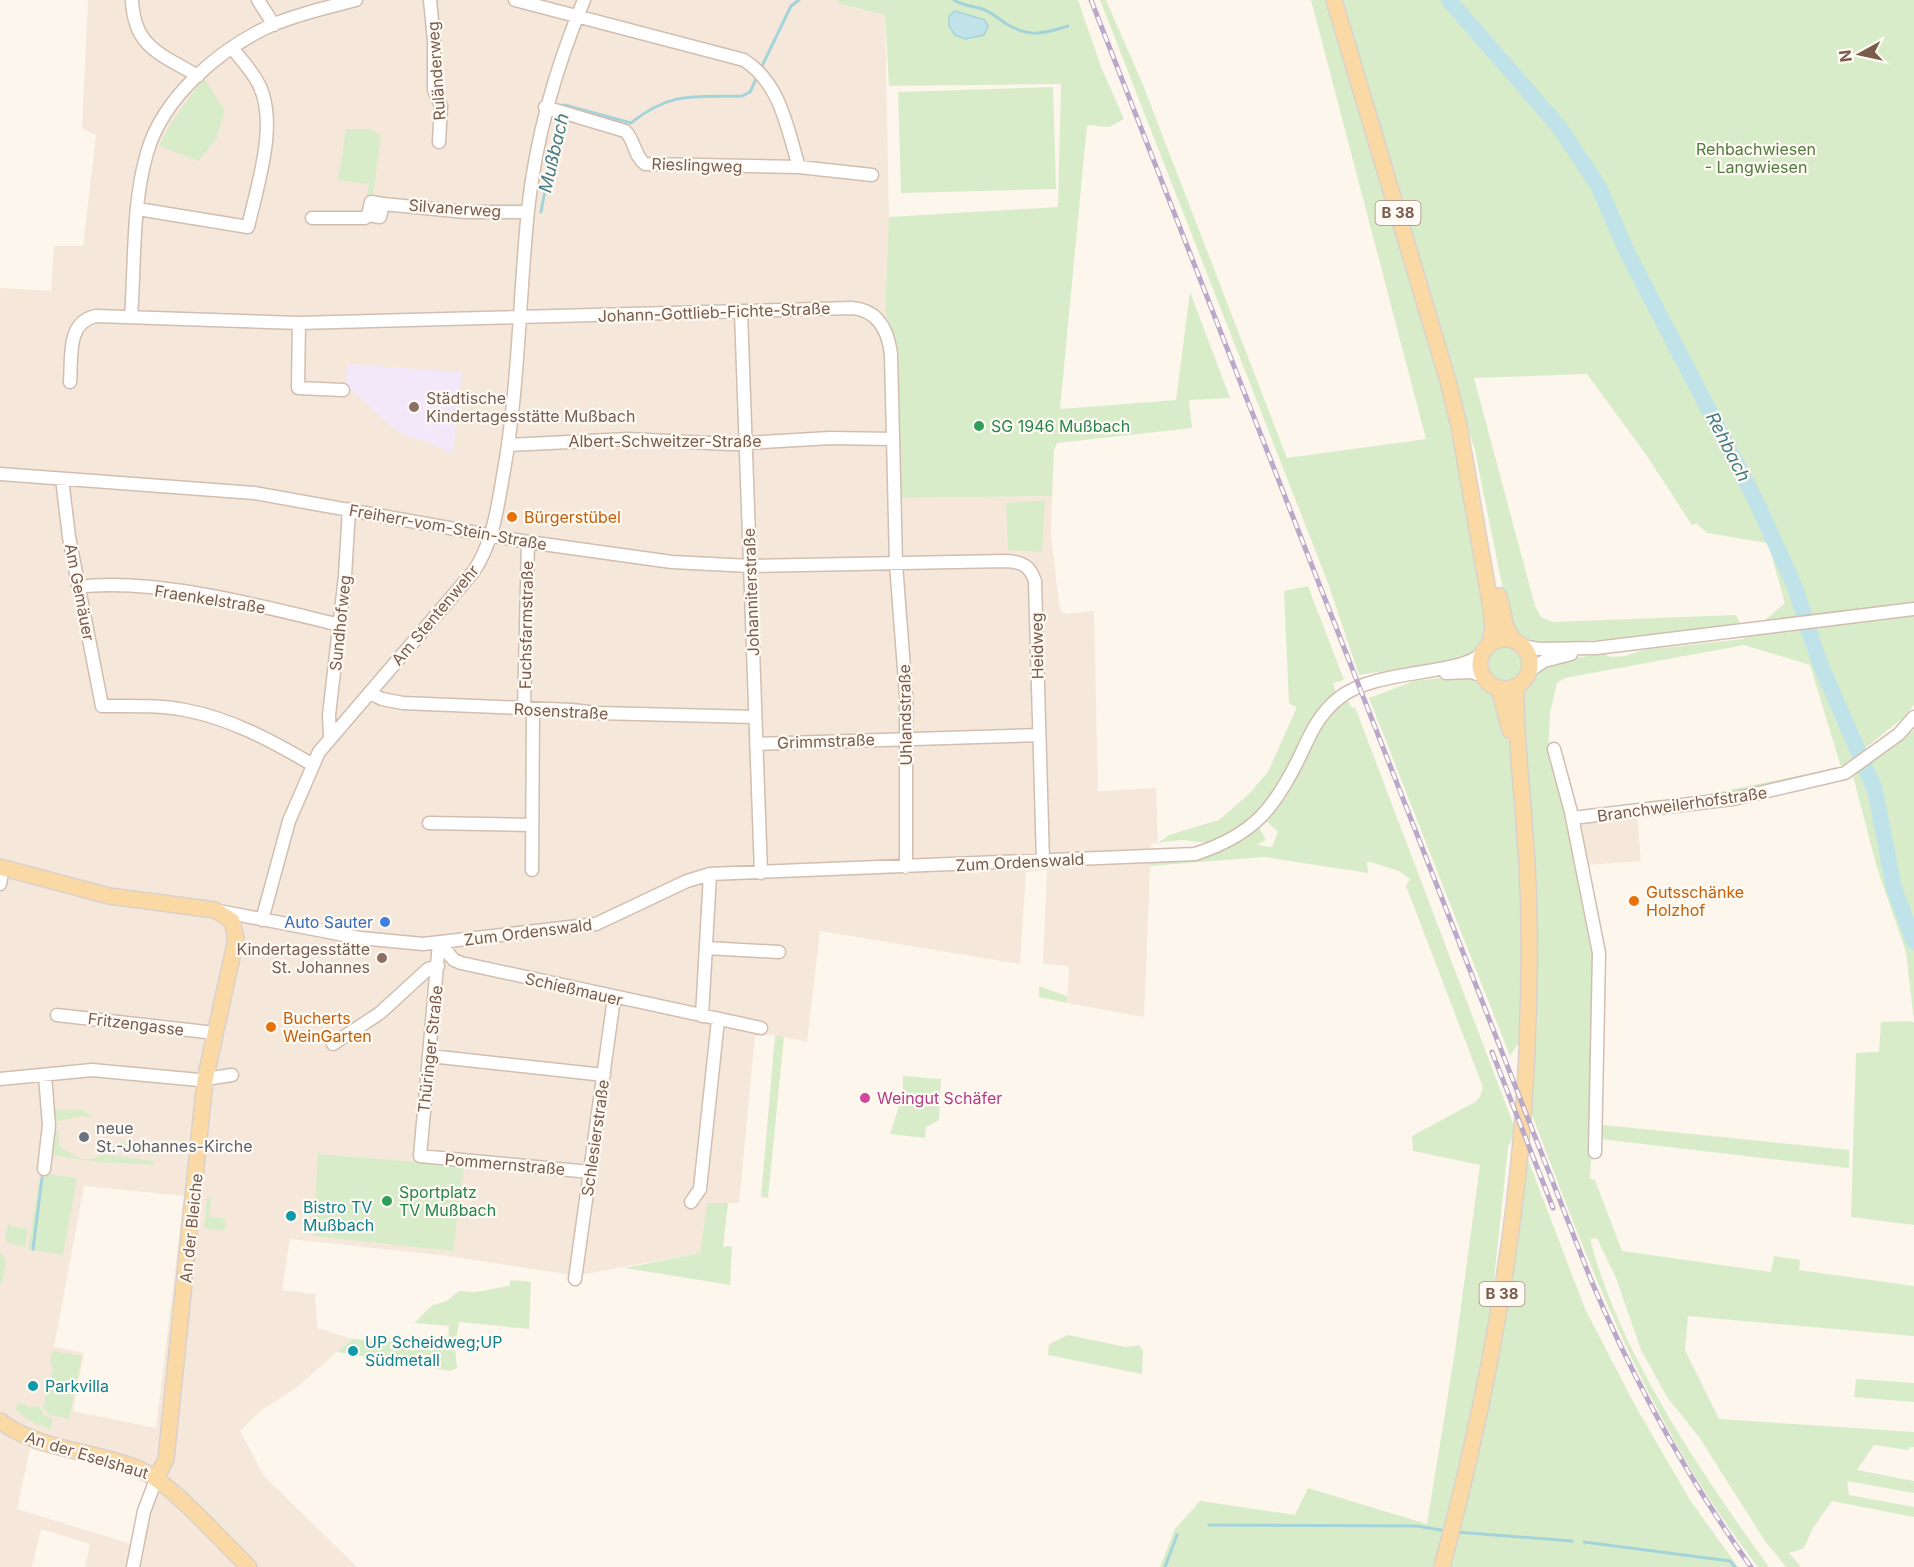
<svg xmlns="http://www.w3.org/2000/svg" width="1914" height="1567" font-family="Inter,sans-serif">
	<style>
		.residential { fill: #f5e8da; fill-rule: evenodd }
		.education { fill: #f3e8fa }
		.green { fill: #d8ecc9 }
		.water { fill: #bfe3e8; stroke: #a5d3da; stroke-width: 1.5 }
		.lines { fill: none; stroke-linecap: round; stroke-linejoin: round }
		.stream { stroke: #a5d3da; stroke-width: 3 }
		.river { stroke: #bfe3e8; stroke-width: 16 }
		.minor-casing { stroke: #d1beb0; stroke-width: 15 }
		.major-casing { stroke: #dad1cd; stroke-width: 18 }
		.minor { stroke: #fff; stroke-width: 12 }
		.major { stroke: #fbd9a5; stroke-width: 15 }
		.rail-casing { stroke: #b9a8c9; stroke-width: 5 }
		.rail { stroke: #fffaf3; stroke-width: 3; stroke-dasharray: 9; stroke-linecap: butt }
		.education-dot { fill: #8d6e63; stroke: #fffaf3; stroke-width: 2 }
		.leisure-dot { fill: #2e9e5b; stroke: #fffaf3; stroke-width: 2 }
		.food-dot { fill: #e8710a; stroke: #fffaf3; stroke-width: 2 }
		.shop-dot { fill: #3f7fe0; stroke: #fffaf3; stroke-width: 2 }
		.hotel-dot { fill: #d1479c; stroke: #fffaf3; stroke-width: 2 }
		.worship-dot { fill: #6b7280; stroke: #fffaf3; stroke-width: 2 }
		.culture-dot { fill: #0f9aa8; stroke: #fffaf3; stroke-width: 2 }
		.labels { text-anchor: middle; stroke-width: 4.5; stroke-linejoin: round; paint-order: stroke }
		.shield { fill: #fffaf3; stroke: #a28b7f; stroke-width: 1.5 }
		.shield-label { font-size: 15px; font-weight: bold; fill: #7a5c4d }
		.street-label { font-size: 16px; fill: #7a5c4d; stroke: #fffaf3 }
		.park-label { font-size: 16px; fill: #537a41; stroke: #fffaf3 }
		.education-label { font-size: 16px; fill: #785e54; stroke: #fffaf3; text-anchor: start }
		.leisure-label { font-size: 16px; fill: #27864d; stroke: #fffaf3; text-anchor: start }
		.food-label { font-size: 16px; fill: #c56008; stroke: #fffaf3; text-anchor: start }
		.shop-label { font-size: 16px; fill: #366cbe; stroke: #fffaf3; text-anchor: end }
		.hotel-label { font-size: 16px; fill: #b23c85; stroke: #fffaf3; text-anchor: start }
		.worship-label { font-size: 16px; fill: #5b616d; stroke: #fffaf3; text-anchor: start }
		.culture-label { font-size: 16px; fill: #0d838f; stroke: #fffaf3; text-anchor: start }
		.water-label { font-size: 18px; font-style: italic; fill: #437c86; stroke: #fffaf3 }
	</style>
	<rect width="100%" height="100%" fill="#fdf6ec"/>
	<!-- residential -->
	<path class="residential" d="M88,0H837V3L885,15L889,217L885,312L898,347L901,498L1052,496L1051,536L1060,611L1066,614L1094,611L1098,791L1156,788L1158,843L1151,844L1144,1017L1067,1003L1069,966L1043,964L1047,870L1026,872L1020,964L820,931L807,1042L775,1035L755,1036L739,1203H707L700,1253L568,1277L566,1274L448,1256L290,1239L282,1290L315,1294L317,1328L352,1339L297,1387L259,1412L240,1431L264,1476L357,1567H85L90,1544L41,1529L32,1567H0V288L51,291L54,246H83L96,135L82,129ZM84,1186L184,1196L156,1428L73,1411L84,1353L54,1347ZM30,1449L114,1469L147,1484L131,1544L17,1509Z
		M1636,806L1641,861L1575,866L1566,816Z"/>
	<!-- education -->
	<path class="education" d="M347,364L462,372L453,454L425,441L407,437L393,428L346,385Z"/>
	<!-- green -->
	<path class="green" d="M837,0H1078L1101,67L1124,119L1109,127L1087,125L1060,409L1176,400L1190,292L1230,398L1189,400L1192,428L1057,443L1054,450L1052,496L901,498L898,347L885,312L889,217L1058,207L1061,84L889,86L885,15L837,3Z
		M1100,0H1106L1143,85L1287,458L1426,439L1311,0H1328L1454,431L1490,635L1476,653L1466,658L1359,675L1328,583Z
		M1343,0H1914V705L1903,718L1841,767L1844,777L1770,797L1690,798L1841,767L1810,665L1744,645L1565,678L1557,683L1550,713L1548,756L1566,816L1595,972L1594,1124L1849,1150V1168L1592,1138L1590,1179L1595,1180L1622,1251L1771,1272L1774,1256L1800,1260L1799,1270L1914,1286V1336L1688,1316L1685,1350L1719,1419L1914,1432V1447H1910L1908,1450L1874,1445L1857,1470L1914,1481V1493L1847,1481L1849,1495L1914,1507V1517L1832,1501L1813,1528L1804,1548L1789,1553L1801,1567H1786L1765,1541L1699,1437L1667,1397L1641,1350L1616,1278L1597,1238L1590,1239C1619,1352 1701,1473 1769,1567H1758C1649,1427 1590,1268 1528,1104L1534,1078V1055L1522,692C1537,657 1572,659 1604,654L1611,657L1625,656L1643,650L1743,639L1785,603L1768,543L1707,533L1696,523L1692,525L1647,456L1587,374L1474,378L1535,606L1541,617L1552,622L1736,615L1741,625L1679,635L1530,644L1520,639L1509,619L1475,451Z
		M204,78L225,111L216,139L199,161L159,146L172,121Z
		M1053,87L1056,189L901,193L898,92Z
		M346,129H369L381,135L373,197L367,195L369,184L338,180Z
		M1045,500L1042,552L1008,550L1006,503Z
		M1308,586L1344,680L1333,683L1336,694C1285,735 1291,820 1212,841C1203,844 1194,841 1185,840C1176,840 1167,842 1158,843L1169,835L1219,820L1249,794L1268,772L1297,707L1289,704L1284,591Z
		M1487 664a18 18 0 1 1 36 0a18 18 0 1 1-36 0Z
		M1464,675L1480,679L1495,693L1504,713L1517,794L1523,985L1519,1043L1510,1056L1369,698L1414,681Z
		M1346,698L1352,708L1355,707L1516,1131L1508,1147L1487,1346L1434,1567H1160L1175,1529L1200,1501L1295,1515L1308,1488L1427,1524L1455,1351L1480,1165L1413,1151L1412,1136L1475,1102L1480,1097L1483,1087L1406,886L1410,879L1399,871L1367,861L1368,873L1263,857L1150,866V861L1237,842L1259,827L1266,840L1257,845L1272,847L1278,832L1266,821C1271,814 1279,807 1283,800C1305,765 1314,724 1346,698Z
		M1914,730V1021L1906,952L1877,868L1853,776Z
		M1039,986L1067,996V1003L1039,997Z
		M1911,1021L1914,1023V1225L1851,1217L1856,1053L1879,1052L1881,1022Z
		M775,1035L784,1037L768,1198L761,1197Z
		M903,1076L941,1079L939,1120L926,1127L925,1138L890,1134L903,1094Z
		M52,1110H83L94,1118L82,1116L54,1122Z
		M51,1126L58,1131L60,1147L82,1159H94L102,1154L154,1161V1165L99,1162L51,1155Z
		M120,1142L159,1147L158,1156L124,1151Z
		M318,1154L464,1166L453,1251L313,1236Z
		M1527,1157L1585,1309L1636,1407L1690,1500L1738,1567H1447Z
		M47,1174L77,1178L63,1255L28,1249L40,1177Z
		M207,1197L211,1198L209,1217L226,1219L225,1231L204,1228Z
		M707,1203H728L723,1247L732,1246L730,1285L625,1268L700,1253Z
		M8,1222L10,1226L28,1229L25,1247L8,1243L5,1236Z
		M0,1252L6,1260L2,1284H0Z
		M511,1280L531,1282L529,1329L459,1322L455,1348L457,1368L450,1371L337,1352L352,1339L448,1345L449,1326L414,1323L433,1305L447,1301L459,1291L476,1292L509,1286Z
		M1068,1335L1126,1347L1139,1345L1143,1351L1142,1374L1048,1355L1049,1344Z
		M52,1351L82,1356L69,1419L50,1415L43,1408L53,1368L50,1362Z
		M1856,1379L1914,1383V1402L1854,1397Z
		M18,1402L29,1407L40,1406L43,1414L53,1419L51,1429C37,1425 26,1420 16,1410Z"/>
	<!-- water -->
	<path class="water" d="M955,11L985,20L988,26L984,35L965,39L955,35L949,26V16Z"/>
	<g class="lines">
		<!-- stream -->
		<path class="stream" d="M954,0C967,8 973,5 985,10C992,13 999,19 1005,23C1028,38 1043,34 1068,26
			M761,68L791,6L799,0
			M560,107L565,105L631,123C671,91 694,97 742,96L750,92L757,77
			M541,212L559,114
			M33,1249L42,1178
			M1209,1525L1417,1526L1446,1531
			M1456,1532L1572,1541
			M1584,1542L1730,1561L1735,1567
			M1165,1567L1177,1535"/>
		<!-- river -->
		<path class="river" d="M1449,0L1560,128L1599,187L1626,250L1757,503L1795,587L1819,661L1875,790L1894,888L1914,942"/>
		<!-- minor casing -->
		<g class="minor-casing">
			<path id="minor" d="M132,0C134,48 161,54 198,76
				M258,0L274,25
				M430,0L434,41V90L441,106L439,142
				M515,0L744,60C781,84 787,128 799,167
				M545,107L625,131C635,140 634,156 645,164L799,167L872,175
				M383,204L466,212H528
				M138,209L248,227C257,186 280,120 257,81C251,70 241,59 232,48
				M312,218H365L368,215L380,217L383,204L371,202L368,215
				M741,312L761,873
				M131,317C135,263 132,204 147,153C163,96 221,48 272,25C298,14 328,7 356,0
				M299,323L298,388L343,390
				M70,382C72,358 66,322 96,316L299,323L852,308C878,310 888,330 891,354L896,564L906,695V867
				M509,445L628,439L730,444L830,438L893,439
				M0,474L254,493L528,542L672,562L750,566L1006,561C1023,562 1030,566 1035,581L1043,861
				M62,479L69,537L102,706C130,706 158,705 185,710C232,719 272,741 313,765
				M78,587C154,577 265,607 340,625
				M1522,646L1539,649L1596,648L1914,609
				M1529,671L1544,661L1571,654
				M1446,673L1471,672L1484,676
				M370,693L382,699L403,703L571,710L598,713L755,717
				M524,709L528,542
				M330,737L329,715L345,576L349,509
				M756,744L1039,735
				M1554,749L1571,812L1599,953L1595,1152
				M1572,818L1733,799L1845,773L1899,734L1914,717
				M429,823L532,825
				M532,870L533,709
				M0,884L3,867
				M219,911L360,938L423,944L596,924L687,881L710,874L1195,854C1254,835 1275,808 1301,754C1311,732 1320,713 1339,698C1376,668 1462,676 1482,653
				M262,920L289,821L319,752L474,571C493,542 497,510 503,476C519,388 519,299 528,210C536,136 555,69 584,0
				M439,943L420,1156L590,1172
				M439,943L454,960L461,963L761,1028
				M707,948L779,952
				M57,1015L215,1033
				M702,1016L710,874
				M333,1044L380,1013L428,969L438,966
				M430,1056L604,1075
				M0,1079L92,1070L199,1080L232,1075
				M44,1169L49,1125L45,1076
				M691,1202L700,1189L718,1020
				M575,1279L614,998
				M133,1567L144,1511L157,1477"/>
		</g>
		<!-- major casing -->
		<g class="major-casing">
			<path id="major" d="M1334,0L1448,381L1459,426L1491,608L1493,629L1490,643
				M1499,596L1506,627L1513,640
				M1480 664a25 25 0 1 1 50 0a25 25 0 1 1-50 0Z
				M1499,688L1510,730
				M0,867L109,896L215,910L232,921L236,939L205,1080L166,1459L157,1477
				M0,1421C42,1452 92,1449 139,1469C172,1483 220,1540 249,1567
				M1442,1567C1490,1387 1524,1204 1528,1017C1530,956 1530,895 1525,835C1522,785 1515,736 1516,686"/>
		</g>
		<!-- minor -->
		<use href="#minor" class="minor"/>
		<!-- major -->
		<use href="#major" class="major"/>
		<!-- rail casing -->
		<g class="rail-casing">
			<path id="rail" d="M1091,0L1591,1280C1634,1382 1687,1477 1751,1567
				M1492,1052L1553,1208"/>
		</g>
		<!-- rail -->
		<use href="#rail" class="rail"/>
	</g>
	<!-- markers -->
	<g class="education-dot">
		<circle cx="414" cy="407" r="6"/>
		<circle cx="382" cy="958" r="6"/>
	</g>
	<g class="leisure-dot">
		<circle cx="979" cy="426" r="6"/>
		<circle cx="387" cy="1201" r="6"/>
	</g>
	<g class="food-dot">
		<circle cx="512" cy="517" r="6"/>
		<circle cx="1634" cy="901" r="6"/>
		<circle cx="271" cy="1027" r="6"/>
	</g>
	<circle class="shop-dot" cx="385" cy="922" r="6"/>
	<circle class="hotel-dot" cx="865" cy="1098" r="6"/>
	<circle class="worship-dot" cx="84" cy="1137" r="6"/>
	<g class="culture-dot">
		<circle cx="291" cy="1216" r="6"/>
		<circle cx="353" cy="1351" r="6"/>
		<circle cx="33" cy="1386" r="6"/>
	</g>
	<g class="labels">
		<!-- shield labels -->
		<g class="shield">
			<rect x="1375.5" y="201" width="45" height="24" rx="4.5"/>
			<rect x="1479.5" y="1282" width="45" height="24" rx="4.5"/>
		</g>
		<g class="shield-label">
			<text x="1398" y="218">B 38</text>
			<text x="1502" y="1299">B 38</text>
		</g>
		<!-- street labels -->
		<g class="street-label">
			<text transform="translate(436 71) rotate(-94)" y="6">Ruländerweg</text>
			<text transform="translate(697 165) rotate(2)" y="6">Rieslingweg</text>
			<text transform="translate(455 208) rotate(4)" y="6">Silvanerweg</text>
			<text transform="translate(714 312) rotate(-2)" y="6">Johann-Gottlieb-Fichte-Straße</text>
			<text x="665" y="447">Albert-Schweitzer-Straße</text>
			<text transform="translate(448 527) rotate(10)" y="6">Freiherr-vom-Stein-Straße</text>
			<text transform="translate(80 592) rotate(79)" y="6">Am Gemäuer</text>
			<text transform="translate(751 592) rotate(-92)" y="6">Johanniterstraße</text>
			<text transform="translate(210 599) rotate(9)" y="6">Fraenkelstraße</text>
			<text transform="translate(435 615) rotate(-50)" y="6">Am Stentenwehr</text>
			<text transform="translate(340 623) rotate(-84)" y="6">Sundhofweg</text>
			<text transform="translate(526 625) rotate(-89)" y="6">Fuchsfarmstraße</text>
			<text transform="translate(1037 646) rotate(-91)" y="6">Heidweg</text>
			<text transform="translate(561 711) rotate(3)" y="6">Rosenstraße</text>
			<text transform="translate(905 715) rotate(-91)" y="6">Uhlandstraße</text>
			<text transform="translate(826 741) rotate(-2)" y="6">Grimmstraße</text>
			<text transform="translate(1682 804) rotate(-8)" y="6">Branchweilerhofstraße</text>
			<text transform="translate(1020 862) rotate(-3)" y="6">Zum Ordenswald</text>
			<text transform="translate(528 932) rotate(-7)" y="6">Zum Ordenswald</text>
			<text transform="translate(574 989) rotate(13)" y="6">Schießmauer</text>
			<text transform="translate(136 1024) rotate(7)" y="6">Fritzengasse</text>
			<text transform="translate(430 1049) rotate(-84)" y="6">Thüringer Straße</text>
			<text transform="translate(595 1138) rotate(-82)" y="6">Schlesierstraße</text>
			<text transform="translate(505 1164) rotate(5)" y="6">Pommernstraße</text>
			<text transform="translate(191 1228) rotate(-84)" y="6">An der Bleiche</text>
			<text transform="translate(87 1455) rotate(17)" y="6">An der Eselshaut</text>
		</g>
		<!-- park labels -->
		<g class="park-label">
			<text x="1756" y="155">Rehbachwiesen<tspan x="1756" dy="18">- Langwiesen</tspan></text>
		</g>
		<!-- education labels -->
		<g class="education-label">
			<text x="426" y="404">Städtische<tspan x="426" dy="18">Kindertagesstätte Mußbach</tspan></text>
			<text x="370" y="955" text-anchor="end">Kindertagesstätte<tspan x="370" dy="18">St. Johannes</tspan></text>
		</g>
		<!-- leisure labels -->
		<g class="leisure-label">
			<text x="991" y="432">SG 1946 Mußbach</text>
			<text x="399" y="1198">Sportplatz<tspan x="399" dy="18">TV Mußbach</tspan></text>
		</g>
		<!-- food labels -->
		<g class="food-label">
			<text x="524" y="523">Bürgerstübel</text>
			<text x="1646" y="898">Gutsschänke<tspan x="1646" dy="18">Holzhof</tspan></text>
			<text x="283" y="1024">Bucherts<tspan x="283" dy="18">WeinGarten</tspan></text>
		</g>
		<!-- shop labels -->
		<g class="shop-label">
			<text x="373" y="928">Auto Sauter</text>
		</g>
		<!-- hotel labels -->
		<g class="hotel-label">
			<text x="877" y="1104">Weingut Schäfer</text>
		</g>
		<!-- worship labels -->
		<g class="worship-label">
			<text x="96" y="1134">neue<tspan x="96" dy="18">St.-Johannes-Kirche</tspan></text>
		</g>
		<!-- culture labels -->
		<g class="culture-label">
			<text x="303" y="1213">Bistro TV<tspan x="303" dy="18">Mußbach</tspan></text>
			<text x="365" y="1348">UP Scheidweg;UP<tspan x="365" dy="18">Südmetall</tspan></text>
			<text x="45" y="1392">Parkvilla</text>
		</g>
		<!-- water labels -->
		<g class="water-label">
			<text transform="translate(554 153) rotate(-77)" y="6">Mußbach</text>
			<text transform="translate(1728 447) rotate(63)" y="6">Rehbach</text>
		</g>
	</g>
	<!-- north arrow -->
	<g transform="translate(1860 54) rotate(262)" stroke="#fffaf3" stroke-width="4.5" paint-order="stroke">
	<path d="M0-4.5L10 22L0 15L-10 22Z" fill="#7a5c4d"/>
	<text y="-9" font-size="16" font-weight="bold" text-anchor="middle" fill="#7a5c4d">N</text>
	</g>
</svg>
